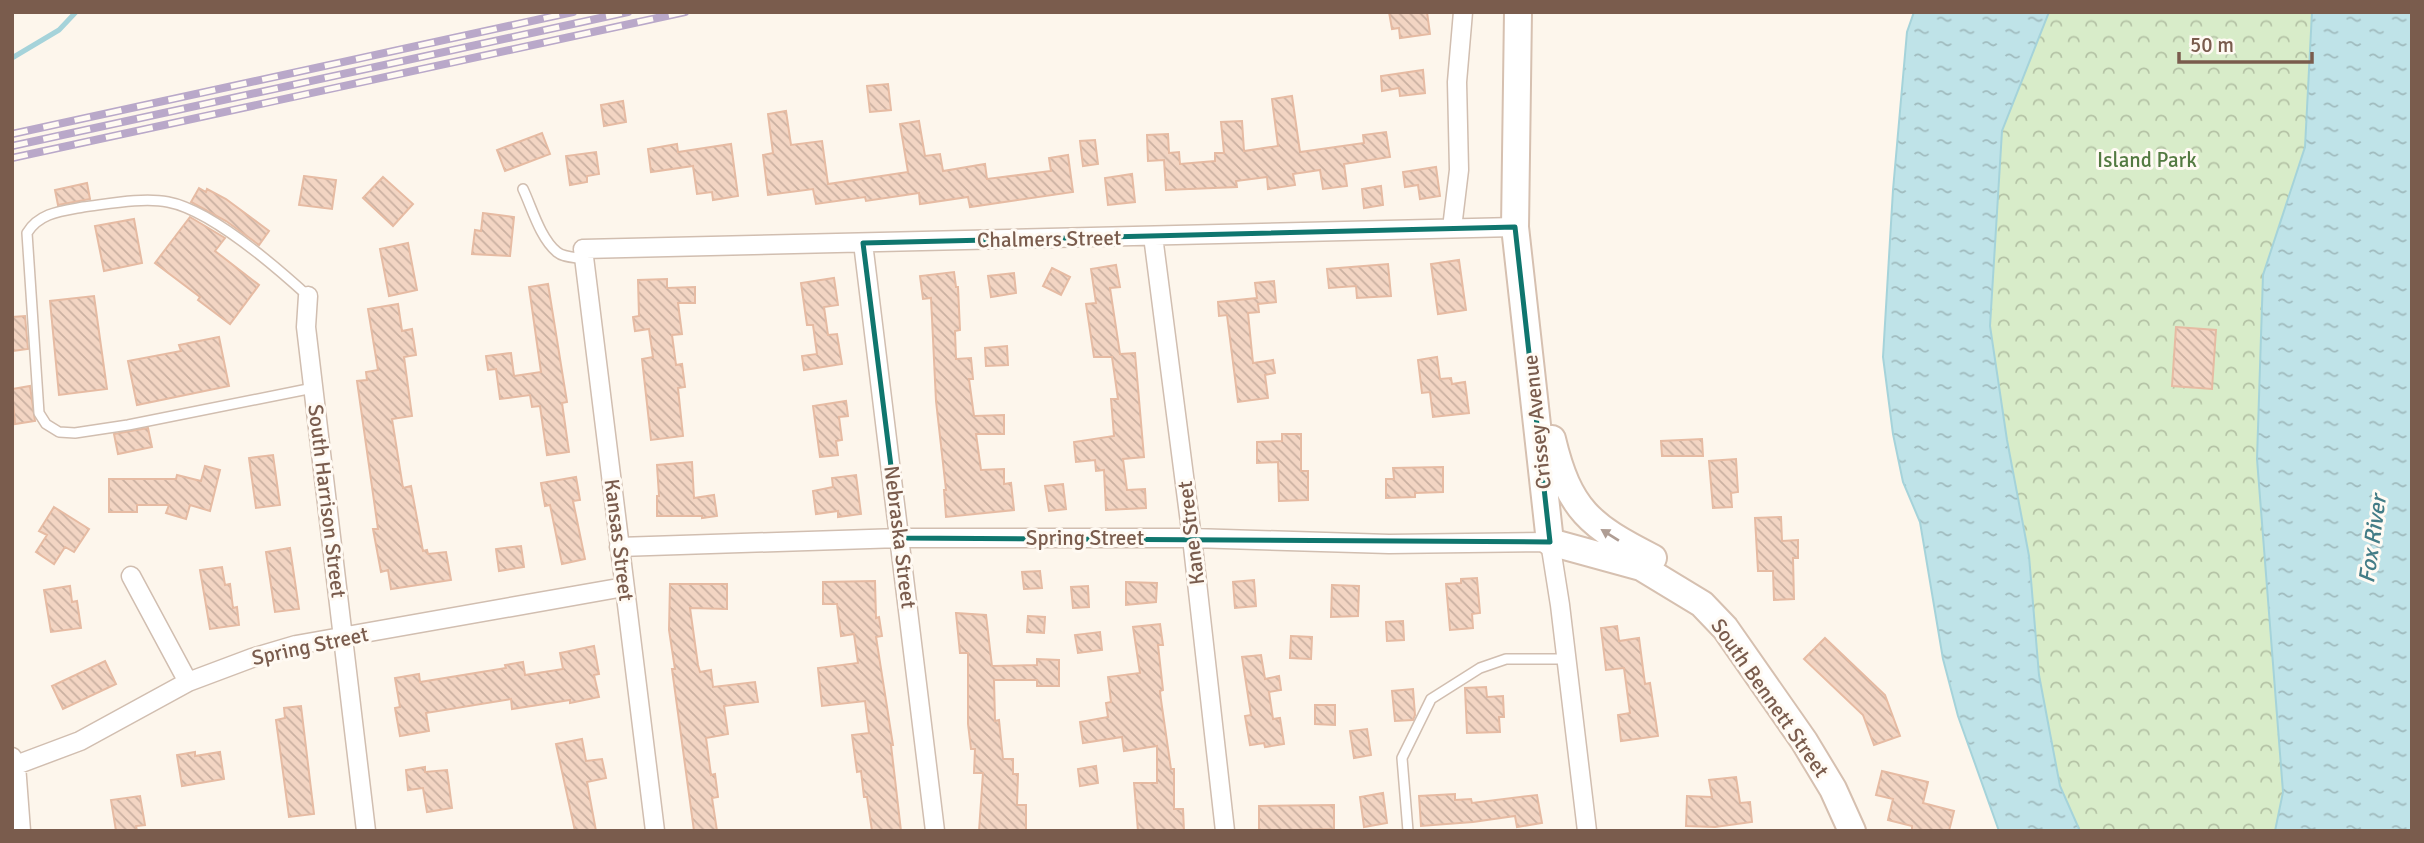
<svg xmlns="http://www.w3.org/2000/svg" width="2424" height="843" font-family="Signika,sans-serif">
	<style>
		.park { fill: url(#park-crowns) }
		.water { fill: url(#water-ripples); stroke: #a5d3da; stroke-width: 2 }
		.lines { fill: none; stroke-linecap: round; stroke-linejoin: round }
		.stream { stroke: #a5d3da; stroke-width: 5 }
		.building { fill: url(#building-back-hatch); stroke: #e6bba3; stroke-width: 2 }
		.service-casing { stroke: #d1beb0; stroke-width: 12 }
		.minor-casing { stroke: #d1beb0; stroke-width: 21 }
		.secondary-casing { stroke: #d6c0b0; stroke-width: 30 }
		.service { stroke: #fff; stroke-width: 9 }
		.minor { stroke: #fff; stroke-width: 18 }
		.secondary { stroke: #fff; stroke-width: 26 }
		.rail-casing { stroke: #b9a8c9; stroke-width: 8 }
		.rail { stroke: #fffaf3; stroke-width: 5; stroke-dasharray: 16; stroke-linecap: butt }
		.oneway { fill: #af9d94 }
		.marked { fill: none; stroke: #0f766e; stroke-width: 5; stroke-linejoin: round }
		.labels { text-anchor: middle; stroke-width: 6; stroke-linejoin: round; paint-order: stroke }
		.park-label { font-size: 21px; fill: #537a41; stroke: #fffaf3 }
		.street-label { font-size: 21px; fill: #7a5c4d; stroke: #fffaf3 }
		.water-label { font-size: 23px; font-style: italic; fill: #437c86; stroke: #fffaf3 }
	</style>
	<defs>
		<pattern id="park-crowns" width="20" height="18" patternUnits="userSpaceOnUse" patternTransform="scale(1.75)"><rect width="20" height="18" fill="#d8ecc9"/><path d="M2 6a3 3 0 1 1 6 0M12 15a3 3 0 1 1 6 0" fill="none" stroke="#b4c2a5"/></pattern>
		<pattern id="water-ripples" width="26" height="14" patternUnits="userSpaceOnUse" patternTransform="scale(1.75)"><rect width="26" height="14" fill="#bfe3e8"/><path d="M2 4q2-2 4 0t4 0M15 11q2-2 4 0t4 0" fill="none" stroke="#a0bbbe"/></pattern>
		<pattern id="building-back-hatch" width="6" height="6" patternUnits="userSpaceOnUse" patternTransform="scale(1.75)"><rect width="6" height="6" fill="#f3d5c3"/><path d="M-1 5l2 2M0 0l6 6M5-1l2 2" fill="none" stroke="#cab0a1"/></pattern>
	</defs>
	<rect width="100%" height="100%" fill="#fdf6ec"/>
	<!-- park -->
	<path class="park" d="M2049,12H2312L2305,147L2263,275L2257,459L2284,792L2275,831H2080L2060,786L2039,675L1990,326L2002,131Z"/>
	<!-- water -->
	<path class="water" d="M1914,12H2049L2002,131L1990,326L2007,440L2029,556L2039,675L2060,786L2080,831H1999L1958,716L1943,659L1920,522L1903,482L1893,434L1883,357L1893,190L1907,32Z
		M2312,12H2412V831H2275L2283,792L2257,459L2263,275L2305,147Z"/>
	<g class="lines">
		<!-- stream -->
		<path class="stream" d="M12,58L59,30L76,12"/>
	</g>
	<!-- building -->
	<path class="building" d="M1389,12H1427L1430,34L1400,38L1399,28L1392,29Z
		M1423,70L1425,93L1400,96L1399,88L1382,91L1381,76Z
		M888,84L891,110L870,112L867,86Z
		M1292,96L1300,152L1364,143L1363,135L1386,132L1390,157L1344,164L1347,186L1323,189L1320,170L1293,174L1295,185L1268,189L1267,177L1236,181L1237,187L1166,190L1164,160L1148,161L1147,135L1168,134L1169,153L1179,152L1180,164L1215,161V153H1224L1221,122L1242,121L1244,151L1278,146L1272,99Z
		M623,101L626,122L604,126L601,105Z
		M786,111L791,145L822,141L828,184L908,172L900,124L919,121L925,156L940,154L943,171L985,164L987,179L1051,171L1049,158L1068,155L1073,192L970,207L968,197L920,204L919,193L866,201L865,197L816,204L813,189L768,195L763,155L773,153L768,114Z
		M542,133L550,154L505,171L497,150Z
		M1095,140L1098,164L1083,166L1080,141Z
		M677,144L678,152L731,144L738,196L713,200L712,192L697,194L693,166L651,172L648,149Z
		M596,152L599,174L587,176V182L570,185L566,156Z
		M1436,167L1440,196L1420,199L1418,185L1405,187L1403,172Z
		M1132,174L1135,202L1108,205L1105,178Z
		M304,176L336,180L332,209L299,205Z
		M383,177L413,204L393,226L363,198Z
		M87,183L90,199L58,205L55,190Z
		M1381,186L1383,205L1364,208L1362,189Z
		M199,188L206,192L207,189L226,199L269,231L259,245L226,221L191,202Z
		M483,213L514,217L510,256L472,254L475,230L481,231Z
		M190,217L225,238L215,251L259,285L230,324L198,300L200,297L155,263Z
		M134,219L142,263L104,271L95,226Z
		M408,243L417,290L389,296L380,249Z
		M1459,260L1466,310L1438,314L1431,264Z
		M1388,264L1391,296L1357,298L1356,286L1329,288L1327,269Z
		M1116,265L1120,287L1110,288L1120,354L1135,353L1144,457L1123,459L1127,490L1145,489L1146,508L1106,510L1104,470L1096,471L1095,460L1076,462L1074,442L1114,436L1111,399H1118L1112,357H1094L1086,304L1096,303L1091,269Z
		M1052,268L1070,277L1061,295L1043,286Z
		M954,272L956,287H958L960,330L955,331L956,359L971,358L973,379H969L974,416L1004,415V434H976L981,470L1004,469V484L1011,483L1014,510L946,517L944,490H946L936,401L931,298L923,299L920,276Z
		M1014,273L1016,293L991,297L988,276Z
		M834,278L838,305L824,307L828,335L837,334L842,364L804,370L802,356L817,354L813,325H807L801,283Z
		M667,279V288L695,287V303H678L682,334L672,335L676,365L682,364L685,387L678,388L683,436L651,440L642,359L653,357L649,329L635,331L633,317L639,316L638,280Z
		M1274,281L1276,302L1258,304L1259,312L1248,313L1253,363L1273,360L1275,373L1265,375L1268,398L1238,402L1227,315L1219,316L1218,302L1257,298L1255,283Z
		M548,284L567,402L562,403L569,452L547,455L540,406L532,407L530,395L500,399L496,369L488,370L486,356L511,353L514,376L541,372L529,287Z
		M94,296L107,389L59,395L50,301Z
		M398,304L402,331L412,329L416,355L404,357L412,416L392,419L403,488L411,486L423,551L427,550L428,554L446,552L451,580L391,589L388,570L381,572L373,529H378L357,381L367,380L366,372L378,370L368,309Z
		M25,316L28,349L12,351V317Z
		M2176,327L2216,330L2212,389L2172,386Z
		M219,337L229,386L137,405L128,361L181,351L179,345Z
		M1007,346L1008,365L986,366L985,348Z
		M1437,357L1440,379L1451,378L1452,384L1465,382L1469,413L1433,417L1430,392L1422,393L1418,360Z
		M30,386L35,421L15,424L12,389Z
		M846,401L848,416L839,417L842,440L836,441L838,455L820,457L813,406Z
		M148,428L152,447L118,454L114,434Z
		M1282,434H1301V471H1308V500L1279,501L1278,462L1257,463V442L1282,441Z
		M1702,439L1703,456H1662L1661,441Z
		M273,455L280,505L256,508L249,458Z
		M1736,459L1738,492L1731,493L1732,507L1713,508L1709,461Z
		M692,462L694,498L714,495L717,516L702,518V516H657V496H659L657,465Z
		M205,466L220,470L210,511L190,505L186,519L166,513L169,505H137V512H109V479H176L177,475L201,481Z
		M1443,467V492L1415,493V497L1386,498V479H1394L1393,468Z
		M856,475L861,514L838,517V511L816,514L813,491L833,487L832,478Z
		M576,477L580,500L573,501L585,559L562,564L550,505L545,506L541,483Z
		M1063,484L1066,509L1049,511L1045,486Z
		M54,507L89,529L74,552L65,547L54,564L36,552L47,535L39,531Z
		M1781,517L1782,541L1798,540V558H1793L1794,599L1774,600L1773,571H1758L1755,518Z
		M521,546L524,567L499,571L496,549Z
		M290,548L299,609L275,612L266,552Z
		M222,567L225,585L230,584L233,608L237,607L239,625L210,629L200,570Z
		M1040,571L1042,588L1024,589L1022,572Z
		M1477,578L1480,613L1472,614L1473,628L1450,630L1446,584L1461,583V579Z
		M1254,580L1256,606L1235,608L1233,582Z
		M875,581L876,618L879,617L882,636L876,637L893,745H891L901,831H872L867,797H864L861,771L857,772L852,735L869,733L865,701L822,706L818,668L858,663L854,634L841,636L837,604H823V582Z
		M1126,582L1157,583L1156,602L1126,605Z
		M670,584H727V609L690,608L698,665L700,672L711,670L713,687L755,682L758,702L724,706L728,734L706,738L711,775L715,774L718,797L712,798L717,831H694L672,669H675L669,630Z
		M1332,585L1359,586L1358,616L1331,617Z
		M70,586L72,602L77,601L81,628L51,632L44,590Z
		M1088,586L1089,607L1073,608L1071,587Z
		M956,613L986,615L992,666L1037,665V659L1059,660V686H1037V680H994L995,721L999,720L1003,759H1013V774H1018L1017,805H1026V831H979L983,773H974L975,749H971L968,724V653H960Z
		M1028,616L1045,617L1044,633L1027,632Z
		M1403,621L1404,640L1387,641L1386,622Z
		M1160,624L1163,645H1158L1163,690L1160,691L1161,700L1171,769H1174V809H1183L1184,831H1138L1134,783H1157V746L1124,751L1122,737L1083,743L1080,722L1108,717L1106,703L1111,702L1108,677L1140,673L1133,627Z
		M1617,626L1619,641L1639,638L1645,684L1650,683L1658,736L1621,741L1618,715L1630,713L1624,668L1606,670L1601,628Z
		M1100,632L1102,650L1078,653L1075,635Z
		M1291,636L1312,637L1311,659L1290,658Z
		M1825,638L1885,695L1900,736L1874,745L1863,715L1804,659Z
		M594,646L599,674L594,675L599,697L570,703V700L512,709L511,699L426,713L429,731L400,736L395,708L400,707L395,678L419,674L420,682L506,668L505,665L523,662L525,675L563,669L560,653Z
		M1261,655L1265,679L1279,676L1281,690L1269,692L1273,719L1280,718L1284,744L1265,747L1264,743L1250,745L1245,716L1251,715L1242,657Z
		M105,661L116,684L63,709L52,686Z
		M1486,687L1487,697L1503,696L1504,717H1499L1500,732L1467,733L1465,688Z
		M1413,689L1415,715L1413,720L1395,721L1392,691Z
		M1315,705H1335V725L1315,724Z
		M301,706L314,814L289,817L276,720L285,718L284,708Z
		M1367,729L1371,755L1354,758L1350,731Z
		M582,739L586,761L602,759L606,778L587,782L596,831H575L556,744Z
		M195,752V756L220,752L224,779L182,786L177,755Z
		M1096,766L1098,783L1080,786L1078,769Z
		M425,767V772L447,770L452,808L427,812L423,788L408,790L406,770Z
		M1882,771L1928,782L1923,803L1954,811L1949,831H1912V826L1888,820L1893,799L1876,795Z
		M1736,777L1740,803L1750,802L1752,822L1715,827L1686,826L1687,796L1712,797L1709,780Z
		M1383,793L1387,823L1364,827L1360,797Z
		M1455,794V800L1471,799L1472,803L1537,795L1542,823L1517,827L1515,816L1473,822L1421,826L1419,796Z
		M140,796L145,825L136,826L137,831H116L111,800Z
		M1334,805V829L1259,831V806Z"/>
	<g class="lines">
		<!-- service casing -->
		<g class="service-casing">
			<path id="service" d="M523,189C532,208 540,238 557,252C564,258 576,257 584,259
				M308,296C275,266 211,210 168,202C143,197 108,204 83,207C61,211 39,213 27,233L39,413L46,424L59,432L75,433L128,425L313,388
				M1408,831L1402,758L1431,699L1480,668L1506,659H1567"/>
		</g>
		<!-- minor casing -->
		<g class="minor-casing">
			<path id="minor" d="M1452,228L1459,170L1457,82L1463,12
				M1153,236L1192,538L1225,831
				M863,243L935,831
				M308,296L306,327L366,831
				M619,547L900,538H1192L1389,544L1550,542L1560,605L1587,831
				M131,576L188,682
				M12,757L16,765L21,831
				M16,765L80,741L188,682L252,658L296,645L624,587
				M655,831L583,249L1515,227"/>
		</g>
		<!-- secondary casing -->
		<g class="secondary-casing">
			<path id="secondary" d="M1518,12L1515,227L1550,542L1641,567L1702,604L1725,628L1804,741L1833,789L1852,831
				M1552,439C1569,510 1590,526 1653,558"/>
		</g>
		<!-- service -->
		<use href="#service" class="service"/>
		<!-- minor -->
		<use href="#minor" class="minor"/>
		<!-- secondary -->
		<use href="#secondary" class="secondary"/>
		<!-- rail casing -->
		<g class="rail-casing">
			<path id="rail" d="M12,134L573,12
				M12,146L628,12
				M12,158L685,12"/>
		</g>
		<!-- rail -->
		<use href="#rail" class="rail"/>
	</g>
	<!-- one-way arrows -->
	<defs><path id="oneway-solid" d="M-6-.8H1V-3.2L6.5 0L1 3.2V.8H-6Z" transform="scale(1.75)"/></defs>
	<use class="oneway" href="#oneway-solid" transform="translate(1610 535) rotate(-148)"/>
	<!-- marked area -->
	<path class="marked" d="M1515,227L1550,542L900,538L863,243Z"/>
	<g class="labels">
		<!-- park labels -->
		<g class="park-label">
			<text x="2147" y="167">Island Park</text>
		</g>
		<!-- street labels -->
		<g class="street-label">
			<text transform="translate(1049 239) rotate(-1)" y="7">Chalmers Street</text>
			<text transform="translate(1537 422) rotate(-96)" y="7">Crissey Avenue</text>
			<text transform="translate(327 501) rotate(83)" y="7">South Harrison Street</text>
			<text transform="translate(1191 533) rotate(-97)" y="7">Kane Street</text>
			<text transform="translate(900 537) rotate(83)" y="7">Nebraska Street</text>
			<text x="1085" y="545">Spring Street</text>
			<text transform="translate(619 540) rotate(83)" y="7">Kansas Street</text>
			<text transform="translate(310 646) rotate(-12)" y="7">Spring Street</text>
			<text transform="translate(1770 698) rotate(55)" y="7">South Bennett Street</text>
		</g>
		<!-- water labels -->
		<g class="water-label">
			<text transform="translate(2372 539) rotate(-82)" y="8">Fox River</text>
		</g>
	</g>
	<!-- border -->
	<rect width="2424" height="843" fill="none" stroke="#7a5c4d" stroke-width="28"/>
	<!-- scale -->
	<path d="M2179 52v10h133v-10" fill="none" stroke="#7a5c4d" stroke-width="3.5"/>
	<text x="2190" y="52" font-size="21" fill="#7a5c4d" stroke="#fffaf3" stroke-width="5" paint-order="stroke">50 m</text>
</svg>
